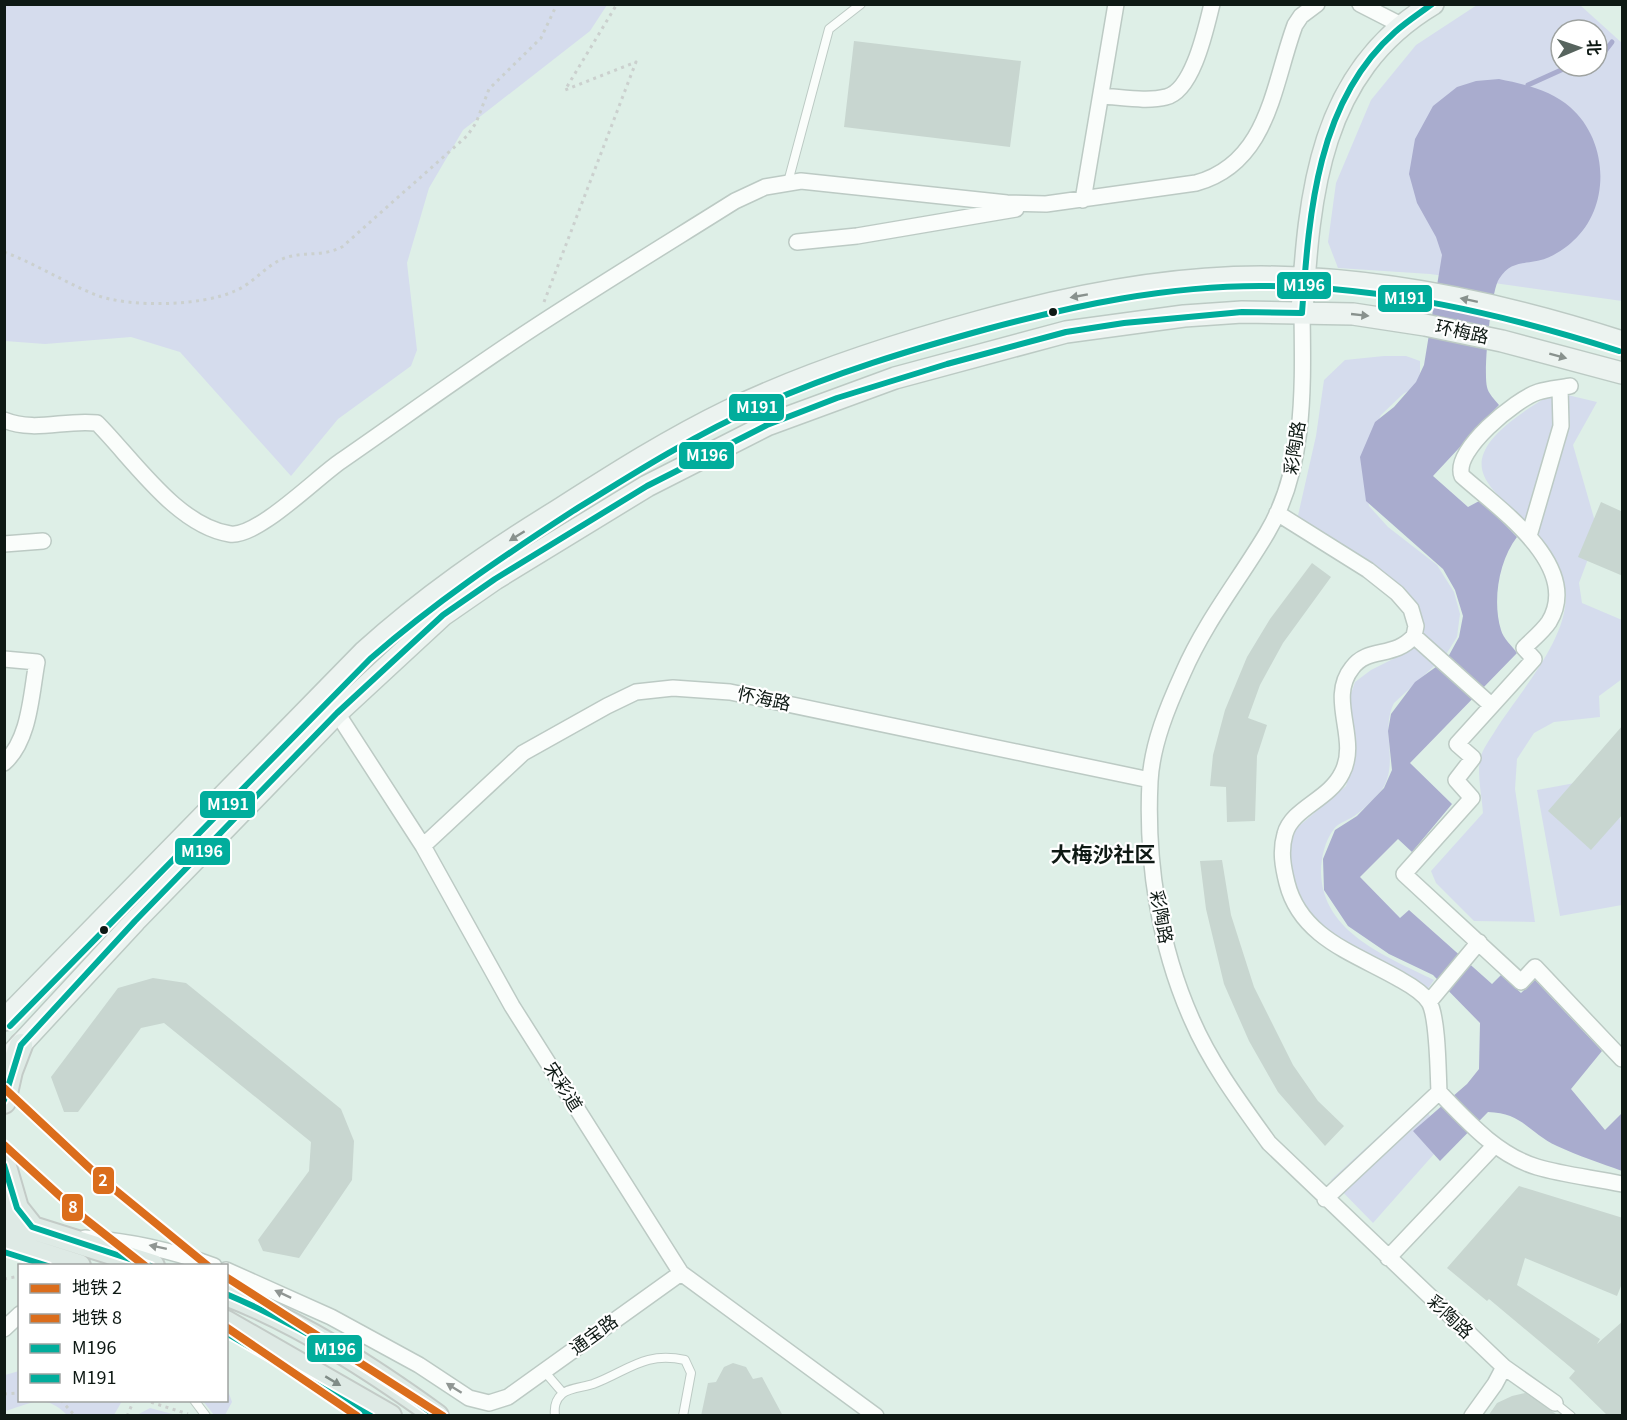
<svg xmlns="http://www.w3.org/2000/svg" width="1627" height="1420" font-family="Georgia,'Noto Sans SC',serif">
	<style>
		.green { fill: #d5dced; fill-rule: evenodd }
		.water { fill: #a9acce }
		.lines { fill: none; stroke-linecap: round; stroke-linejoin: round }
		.stream { stroke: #a9acce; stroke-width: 5 }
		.building { fill: #c8d6d0 }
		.lane-casing { stroke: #bccac4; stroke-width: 10 }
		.street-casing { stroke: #bccac4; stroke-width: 18 }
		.secondary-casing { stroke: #bccac4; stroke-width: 24 }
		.primary-casing { stroke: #c3cbc7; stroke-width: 26 }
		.path { stroke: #cbd0ce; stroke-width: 3; stroke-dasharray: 3 4.5; stroke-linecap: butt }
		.lane { stroke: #fafdfb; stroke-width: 8 }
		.street { stroke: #fafdfb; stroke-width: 15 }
		.secondary { stroke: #ecf3f0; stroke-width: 21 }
		.primary { stroke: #deeae5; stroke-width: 22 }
		.bus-1-casing { stroke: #fff; stroke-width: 10 }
		.bus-2-casing { stroke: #fff; stroke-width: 10 }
		.bus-1 { stroke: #01ad9c; stroke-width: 6 }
		.bus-2 { stroke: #01ad9c; stroke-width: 6 }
		.metro-1-casing { stroke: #fff; stroke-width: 12 }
		.metro-2-casing { stroke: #fff; stroke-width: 12 }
		.metro-1 { stroke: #db6d1c; stroke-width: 8 }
		.metro-2 { stroke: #db6d1c; stroke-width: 8 }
		.oneway { fill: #88918d }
		.oneway2 { fill: #909693 }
		.oneway3 { fill: #808c87 }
		.bus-dot { fill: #0e1914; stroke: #fff; stroke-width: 2 }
		.labels { text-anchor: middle; stroke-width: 4.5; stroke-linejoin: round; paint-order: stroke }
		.street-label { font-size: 18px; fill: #0e1914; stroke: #fff }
		.quarter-label { font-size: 21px; font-weight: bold; fill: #0e1914; stroke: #fff }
		.line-badge { stroke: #fff; stroke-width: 2 }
		.badge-label { font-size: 16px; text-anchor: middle; font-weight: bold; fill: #fff }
	</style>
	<rect width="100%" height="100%" fill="#deefe7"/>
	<!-- green -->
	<path class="green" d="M4,5L5,4L607,5L590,31L463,130L429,188L407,263L417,350L411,366L338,419L291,476L180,352L131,337L45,344L5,341Z
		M1477,5H1580L1622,43V301L1430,274L1338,268L1328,242L1336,183L1371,100L1416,45ZM1561,30H1597V66H1561Z
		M1384,356H1406L1420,361V373L1415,387L1403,394L1381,415L1366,444L1362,469L1369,506L1388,527L1437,565L1454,592L1460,614L1457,637L1445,656L1394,703C1380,730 1399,761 1383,788C1377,796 1365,808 1357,814C1350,820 1339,822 1334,829C1325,840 1321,858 1321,872C1322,933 1388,957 1434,980L1427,990C1391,970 1317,938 1298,901C1287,880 1288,854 1292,832L1346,786L1353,760L1348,702L1355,682L1371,670L1413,649L1424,633L1418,604L1401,587L1297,520L1316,436L1324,380L1345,360Z
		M1555,392L1597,402L1573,445L1598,532L1579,583L1582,603L1622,620V679L1599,696L1600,717L1554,722L1534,733L1517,759L1515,789L1535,922L1474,921L1436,883L1431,871L1483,813C1482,797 1477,775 1480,759C1482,750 1490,739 1495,731C1519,692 1573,635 1565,587C1549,492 1392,487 1555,392Z
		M1613,776L1622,833V905L1560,916L1537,790Z
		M1419,1099L1430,1116L1414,1131L1434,1154L1373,1223L1331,1180Z
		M19,1371L20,1400L122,1401L114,1415H67C44,1392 31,1404 5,1411V1375Z
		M227,1388L232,1402L225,1415H214L203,1401L226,1400Z
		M150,1408L176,1415H137Z"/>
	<!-- water -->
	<path class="water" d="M1499,79C1523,84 1551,90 1570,107C1609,141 1611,207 1573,241C1567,247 1555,255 1547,258C1527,266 1512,258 1499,279C1491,290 1483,372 1487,387C1488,393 1495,400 1499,405L1433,476L1468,507L1481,500L1517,537C1499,560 1492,601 1501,630C1503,638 1512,646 1517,653L1410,763L1452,804L1412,852L1398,839L1360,877L1400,918L1409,910L1492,984L1501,975L1521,993L1535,980L1602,1051L1571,1089L1605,1130L1621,1114L1622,1116V1171C1601,1163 1578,1156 1557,1146C1529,1133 1523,1113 1488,1112L1440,1161L1413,1131L1467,1084L1479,1069L1480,1023L1433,975L1389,954L1348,926L1324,890L1323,859L1335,830L1357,816L1384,788L1392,770L1388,731L1391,714L1415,682L1447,659L1459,637L1463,616L1455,590L1443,569L1366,501L1360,457L1375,422L1394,407L1416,382L1424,365L1442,255L1436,237L1417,203L1409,174L1415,139L1433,106L1457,87L1476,81Z"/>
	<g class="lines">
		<!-- stream -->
		<path class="stream" d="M1597,57L1602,55L1612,42
			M1528,85L1570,66"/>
	</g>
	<!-- building -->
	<path class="building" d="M854,41L1021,61L1010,147L844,127Z
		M1601,502L1623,512V576L1578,557Z
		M1312,563L1331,577L1283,643L1260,685L1248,718L1267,725L1257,756L1255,821L1227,822L1226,787L1210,786L1213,755L1225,710L1247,657L1270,619Z
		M1623,725V814L1591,850L1548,811Z
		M1222,860L1231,915L1254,987L1293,1065L1318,1101L1344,1126L1325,1146L1278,1092L1249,1041L1224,984L1206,909L1200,861Z
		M153,978L186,983L341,1109L354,1141L352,1180L299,1258L263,1251L258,1240L309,1171L311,1142L164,1023L141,1028L78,1112H64L51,1077L118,988Z
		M1519,1186L1623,1218V1281L1617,1296L1525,1258L1517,1285L1600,1339L1597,1344L1623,1321V1416H1608L1569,1378L1575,1371L1489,1299L1487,1301L1447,1268Z
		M733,1363L746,1367L753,1379L762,1377L783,1416H701L708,1383L716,1382L724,1367Z
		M1525,1393L1559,1416H1488L1497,1403L1512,1396Z"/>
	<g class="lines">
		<!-- lane casing -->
		<g class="lane-casing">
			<path id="lane" d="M788,182L829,29L861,4
				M544,1371L563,1393
				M194,1400L206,1416
				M1555,1403L1571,1416
				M555,1416C554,1407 555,1400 562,1394C568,1388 584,1387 593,1384C628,1371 644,1351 685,1360L691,1373L683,1416"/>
		</g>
		<!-- street casing -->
		<g class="street-casing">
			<path id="street" d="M1360,4L1403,26
				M1101,96C1121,97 1147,102 1166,97C1193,91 1206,28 1212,4
				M1083,200L1116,4
				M797,242L857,236L1016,209
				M1302,313C1303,386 1306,468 1267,533C1239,580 1205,622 1183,673C1168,706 1152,744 1150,781C1146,861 1159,946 1192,1020C1211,1064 1241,1104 1269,1143L1504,1367L1555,1403
				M1570,386C1560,388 1548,389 1538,392C1516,399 1452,451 1462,476C1498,508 1583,566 1549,622C1543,631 1532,640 1524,648L1534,659L1457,744L1473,758L1456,780L1472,798L1404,874L1521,982L1535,967L1622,1059
				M4,420C36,433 64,419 97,423C133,459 177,526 230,534C257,538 316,478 341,461C406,416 469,370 535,327C601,284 668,243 735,201L765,187L801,181L1007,203L1046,204L1196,183C1269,163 1273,84 1295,25L1301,16L1317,4
				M1277,513L1368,570L1397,593L1411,609L1416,626L1414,636
				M1529,536L1561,426L1560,388
				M4,544L43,541
				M4,659L37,662C31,694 30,740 4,763
				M324,693L423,846L512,1006L681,1273L876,1416
				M1491,705L1414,636C1394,659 1368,646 1352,668C1327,699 1360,739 1342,773C1329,800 1292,808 1285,834C1280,851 1283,867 1287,883C1301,939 1357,954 1401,980C1410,985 1423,993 1429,1002C1438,1017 1438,1073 1439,1092C1467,1121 1497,1155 1537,1167C1564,1175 1594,1178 1622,1184
				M423,846L523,753L607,706L636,692L673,688L730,692L1150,780
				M1429,1002L1479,942
				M1325,1199L1439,1092
				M85,1238C131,1241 171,1250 214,1266
				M1388,1258L1495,1145
				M226,1270L331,1317L419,1365L469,1398L489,1403L508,1397L681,1273
				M4,1329L20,1314
				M1472,1416L1495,1384L1504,1367"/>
		</g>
		<!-- secondary casing -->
		<g class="secondary-casing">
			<path id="secondary" d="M1302,313C1309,194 1319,72 1433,4
				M4,1020L364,652C425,597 487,554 557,511C612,476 668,440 728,411C807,373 894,345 978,322C1070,296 1165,277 1261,277C1385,278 1505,304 1622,342
				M9,1057L135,921L337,713L443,615L495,579L647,486L767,425L895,378L1066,332L1184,316L1242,312L1353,314L1425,325L1502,341L1622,373"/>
		</g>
		<!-- primary casing -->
		<g class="primary-casing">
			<path id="primary" d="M4,1102L11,1071L21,1045
				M4,1163L17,1208L32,1227
				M4,1219L153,1266
				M4,1242L79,1266
				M226,1294C301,1323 372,1369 437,1416
				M226,1322L390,1416"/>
		</g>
		<!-- path -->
		<path class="path" d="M4,252C36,264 64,282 96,295C130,308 202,306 235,291C252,284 264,268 280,260C301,250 320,258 342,247L467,136L476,123L489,89L541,38L557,4
			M544,302L636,62L565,90L617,4
			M4,1279L20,1276
			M4,1394L20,1393
			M61,1400L75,1416
			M144,1400L188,1414
			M127,1416L134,1400"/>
		<!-- lane -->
		<use href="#lane" class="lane"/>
		<!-- street -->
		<use href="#street" class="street"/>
		<!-- secondary -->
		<use href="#secondary" class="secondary"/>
		<!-- primary -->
		<use href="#primary" class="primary"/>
		<!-- bus-1 casing -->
		<g class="bus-1-casing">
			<path id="bus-1" d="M4,1100L21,1045L135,921L337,713L443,615L495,579L647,486L767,425L837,398L947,364L1066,332L1124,323L1242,312L1302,313C1309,215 1316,102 1395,32C1406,22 1420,13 1432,4
				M4,1165L17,1208L32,1227L151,1266
				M226,1294C302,1326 370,1368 436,1416"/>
		</g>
		<!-- bus-2 casing -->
		<g class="bus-2-casing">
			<path id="bus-2" d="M10,1026L370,659C434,603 502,557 573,511C634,473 696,434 762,405C834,373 910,350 987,329C1076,305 1167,286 1260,286C1383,286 1503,314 1619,351
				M4,1252L48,1266
				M226,1333L371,1416"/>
		</g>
		<!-- bus-1 -->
		<use href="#bus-1" class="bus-1"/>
		<!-- bus-2 -->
		<use href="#bus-2" class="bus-2"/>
		<!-- metro-1 casing -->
		<g class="metro-1-casing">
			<path id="metro-1" d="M4,1088L98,1176L208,1266
				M226,1277L443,1416"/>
		</g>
		<!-- metro-2 casing -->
		<g class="metro-2-casing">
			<path id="metro-2" d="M4,1145L84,1218L145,1266
				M226,1327L357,1416"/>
		</g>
		<!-- metro-1 -->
		<use href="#metro-1" class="metro-1"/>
		<!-- metro-2 -->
		<use href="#metro-2" class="metro-2"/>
	</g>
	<!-- one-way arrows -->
	<defs><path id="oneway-solid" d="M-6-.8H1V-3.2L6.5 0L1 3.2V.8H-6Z" transform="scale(1.5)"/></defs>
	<g class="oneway">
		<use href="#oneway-solid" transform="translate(1079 296) rotate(170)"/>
		<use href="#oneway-solid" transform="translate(1469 300) rotate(-168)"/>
		<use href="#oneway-solid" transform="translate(1360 315) rotate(6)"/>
		<use href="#oneway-solid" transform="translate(1558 356) rotate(15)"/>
		<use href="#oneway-solid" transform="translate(517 536) rotate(148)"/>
	</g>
	<g class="oneway2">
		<use href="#oneway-solid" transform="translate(158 1247) rotate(-168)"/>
		<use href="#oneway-solid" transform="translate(283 1294) rotate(-155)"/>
		<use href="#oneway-solid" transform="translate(454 1388) rotate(-148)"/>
	</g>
	<use class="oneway3" href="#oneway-solid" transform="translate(333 1381) rotate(31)"/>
	<!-- markers -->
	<g class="bus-dot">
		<circle cx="1053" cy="312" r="5"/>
		<circle cx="104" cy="930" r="5"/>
	</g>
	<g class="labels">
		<!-- street labels -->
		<g class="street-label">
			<text transform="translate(1462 332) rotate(12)" y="6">环梅路</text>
			<text transform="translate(1295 448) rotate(-81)" y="6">彩陶路</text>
			<text transform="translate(764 699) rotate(12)" y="6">怀海路</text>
			<text transform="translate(1161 917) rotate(79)" y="6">彩陶路</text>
			<text transform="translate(563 1087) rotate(58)" y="6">宋彩道</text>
			<text transform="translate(1450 1317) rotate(43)" y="6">彩陶路</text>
			<text transform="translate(594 1335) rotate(-36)" y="6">通宝路</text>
		</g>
		<!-- quarter labels -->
		<g class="quarter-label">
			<text x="1103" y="862">大梅沙社区</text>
		</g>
	</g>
	<g class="line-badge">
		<rect x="1276" y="271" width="56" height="29" rx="6" fill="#01ad9c"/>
		<rect x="1377" y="284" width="56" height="29" rx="6" fill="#01ad9c"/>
		<rect x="728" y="393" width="57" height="29" rx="6" fill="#01ad9c"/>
		<rect x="678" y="441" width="57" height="29" rx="6" fill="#01ad9c"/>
		<rect x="199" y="790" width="57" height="29" rx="6" fill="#01ad9c"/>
		<rect x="174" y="837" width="57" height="29" rx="6" fill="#01ad9c"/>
		<rect x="92" y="1166" width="23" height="29" rx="6" fill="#db6d1c"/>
		<rect x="61" y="1193" width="23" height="29" rx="6" fill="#db6d1c"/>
		<rect x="306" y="1334" width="57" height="29" rx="6" fill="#01ad9c"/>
	</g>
	<g class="badge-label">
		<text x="1304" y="291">M196</text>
		<text x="1405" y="304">M191</text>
		<text x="757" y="413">M191</text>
		<text x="707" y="461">M196</text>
		<text x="228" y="810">M191</text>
		<text x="202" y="857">M196</text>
		<text x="103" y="1186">2</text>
		<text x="73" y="1213">8</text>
		<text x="335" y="1355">M196</text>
	</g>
	<!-- border -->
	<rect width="1627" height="1420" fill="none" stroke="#0e1914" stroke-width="12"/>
	<!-- legend -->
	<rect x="18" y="1264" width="210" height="138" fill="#ffffff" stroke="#9fa3a1" stroke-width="1.5"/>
	<rect x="30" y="1284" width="30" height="9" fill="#db6d1c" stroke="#9fa3a1" stroke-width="1.5"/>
	<text x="72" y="1294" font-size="18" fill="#0e1914">地铁 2</text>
	<rect x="30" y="1314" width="30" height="9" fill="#db6d1c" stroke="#9fa3a1" stroke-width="1.5"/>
	<text x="72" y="1324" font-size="18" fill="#0e1914">地铁 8</text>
	<rect x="30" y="1344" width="30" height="9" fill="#01ad9c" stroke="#9fa3a1" stroke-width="1.5"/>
	<text x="72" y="1354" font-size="18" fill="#0e1914">M196</text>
	<rect x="30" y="1374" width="30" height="9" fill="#01ad9c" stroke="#9fa3a1" stroke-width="1.5"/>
	<text x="72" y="1384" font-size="18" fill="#0e1914">M191</text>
	<!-- north arrow -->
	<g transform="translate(1579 48) rotate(88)"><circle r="28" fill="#ffffff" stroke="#9fa3a1" stroke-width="1.5"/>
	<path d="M0-4.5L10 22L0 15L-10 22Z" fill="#57645e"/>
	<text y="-9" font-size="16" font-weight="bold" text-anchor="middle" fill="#0e1914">北</text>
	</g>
</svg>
